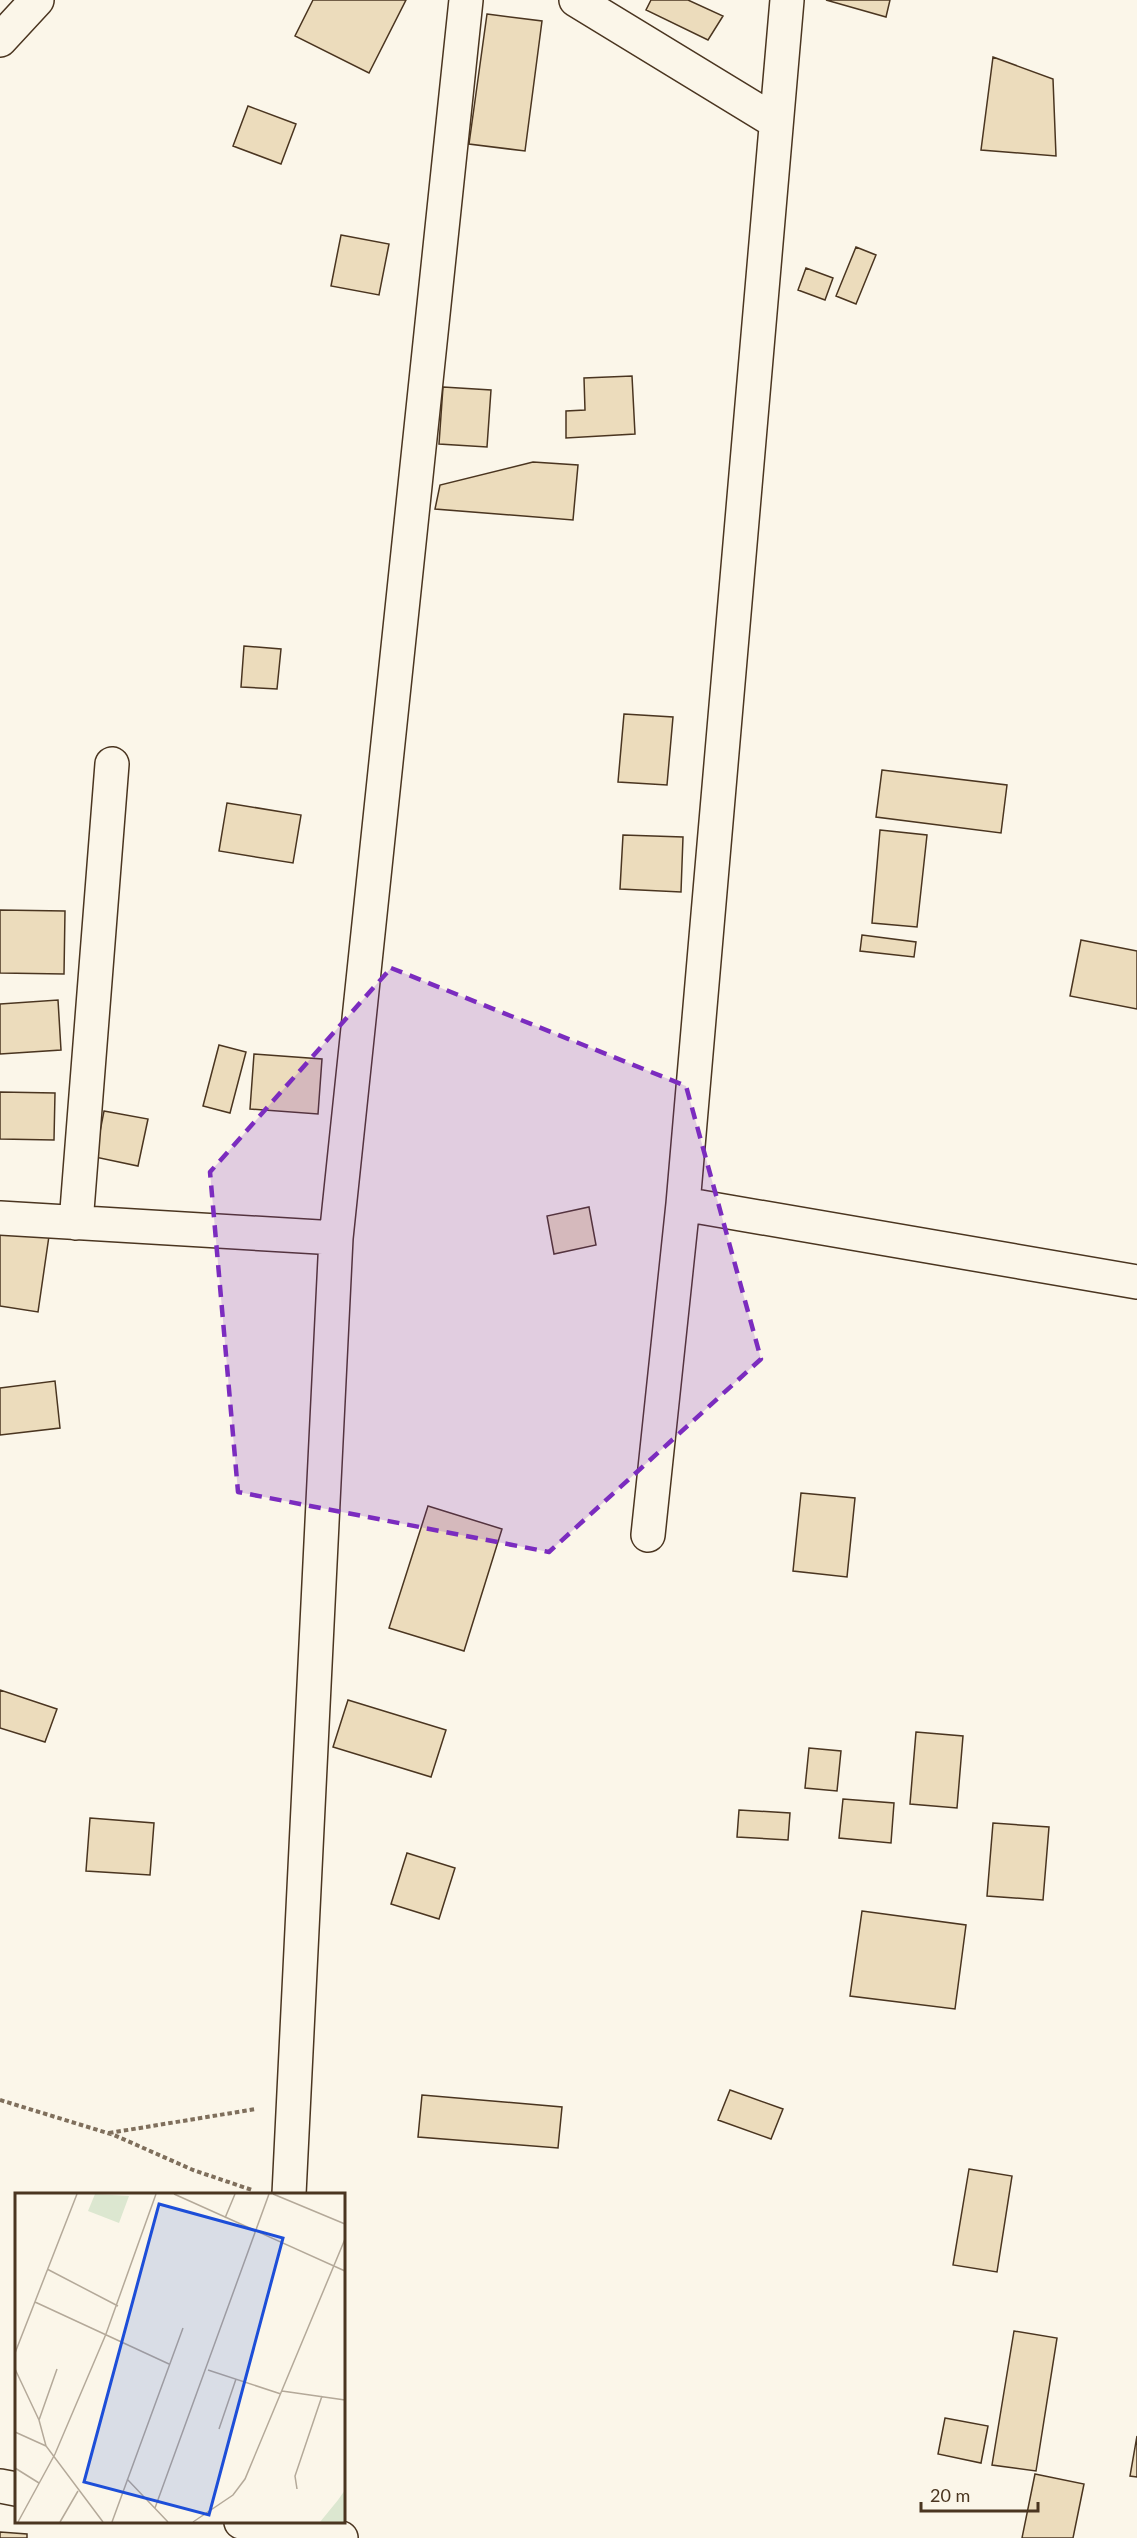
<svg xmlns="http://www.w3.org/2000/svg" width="1137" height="2538" font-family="Lato,sans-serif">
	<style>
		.building { fill: #ecdcbc; stroke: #4a3520; stroke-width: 1.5 }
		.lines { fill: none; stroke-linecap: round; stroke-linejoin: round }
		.street-casing { stroke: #4a3520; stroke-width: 36 }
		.path { stroke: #7f6f5c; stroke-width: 4; stroke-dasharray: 4.5 3; stroke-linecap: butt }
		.street { stroke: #fbf6e9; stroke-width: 33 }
		.marked { fill: #7b2cbf; fill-opacity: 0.2; stroke: #7b2cbf; stroke-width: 4.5; stroke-dasharray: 12 8; stroke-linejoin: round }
		.inset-road { fill: none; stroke: #b4a999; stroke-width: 1.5 }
		.view { fill: #1d4ed8; fill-opacity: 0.15; stroke: #1d4ed8; stroke-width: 3 }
		.inset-edge { fill: none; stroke: #4a3520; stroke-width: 3 }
	</style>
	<rect width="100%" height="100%" fill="#fbf6e9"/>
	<!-- building -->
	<path class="building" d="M313,0H406L369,73L295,36Z
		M651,0H688L723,16L708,40L646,10Z
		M826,0H890L886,17Z
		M487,14L542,21L525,151L469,144Z
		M993,57L1053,79L1056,156L981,150Z
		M248,106L296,124L281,164L233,146Z
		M341,235L389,244L379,295L331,286Z
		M856,247L876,255L856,304L836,296Z
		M806,268L833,278L825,300L798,290Z
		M632,376L635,434L566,438V411L585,410L584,378Z
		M443,387L491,390L487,447L439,444Z
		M533,462L578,465L573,520L435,509L440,485Z
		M244,646L281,649L277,689L241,687Z
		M624,714L673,717L667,785L618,782Z
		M882,770L1007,785L1001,833L876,817Z
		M227,803L301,815L293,863L219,851Z
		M880,830L927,835L917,927L872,923Z
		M623,835L683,837L681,892L620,889Z
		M0,910L65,911L64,974L0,973Z
		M862,935L916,942L914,957L860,951Z
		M1081,940L1137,951V1009L1070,996Z
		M58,1000L61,1050L0,1054V1004Z
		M219,1045L246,1052L230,1113L203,1106Z
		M254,1054L322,1059L318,1114L250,1109Z
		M0,1092L55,1093L54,1140L0,1139Z
		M104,1111L148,1119L138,1166L95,1157Z
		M589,1207L596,1245L554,1254L547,1216Z
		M0,1230L49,1236L38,1312L0,1306Z
		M55,1381L60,1428L0,1435V1388Z
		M801,1493L855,1498L847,1577L793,1571Z
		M428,1506L502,1529L464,1651L389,1628Z
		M0,1690L57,1709L45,1742L0,1728Z
		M348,1700L446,1730L431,1777L333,1747Z
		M916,1732L963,1736L957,1808L910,1804Z
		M809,1748L841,1751L837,1791L805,1788Z
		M843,1799L894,1803L891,1843L839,1838Z
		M739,1810L790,1813L788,1840L737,1837Z
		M90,1818L154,1823L150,1875L86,1871Z
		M993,1823L1049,1827L1043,1900L987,1896Z
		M407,1853L455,1868L439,1919L391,1904Z
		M862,1911L966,1925L955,2009L850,1996Z
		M730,2090L783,2109L771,2139L718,2120Z
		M422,2095L562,2107L558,2148L418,2137Z
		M969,2169L1012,2176L997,2272L953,2265Z
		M1014,2331L1057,2338L1036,2471L992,2465Z
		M945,2418L988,2426L981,2463L938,2454Z
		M1137,2436V2477L1130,2476Z
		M1035,2474L1084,2484L1073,2538H1022Z
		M0,2532L27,2534V2538H0Z"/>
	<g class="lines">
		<!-- street casing -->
		<g class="street-casing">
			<path id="street" d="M576,0L776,122
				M0,40L37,0
				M683,1204L1137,1282
				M0,1218L336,1238
				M76,1223L112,764
				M648,1535L683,1204L787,0
				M289,2194L336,1238L466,0
				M0,2486L16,2489
				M241,2522L341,2538"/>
		</g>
		<!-- path -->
		<path class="path" d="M0,2100L114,2135L193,2170L252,2190
			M109,2133L256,2109"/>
		<!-- street -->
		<use href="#street" class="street"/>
	</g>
	<!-- marked area -->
	<path class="marked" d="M391,968L686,1086L761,1359L549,1552L238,1492L210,1172Z"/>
	<!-- overview -->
	<g transform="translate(15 2193)">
		<rect width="330" height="330" fill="#fbf6e9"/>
		<path d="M80,1L114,3L104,30L73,18ZM330,297V329H305L323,307Z" fill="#dce7d0"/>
		<path class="inset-road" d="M159,1L330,78M258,1L330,31M210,25L220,1M32,76L103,113M20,109L154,171M0,160L62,1M0,176L24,227L31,253L88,329M193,177L266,201M267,198L330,207M24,227L42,176M204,236L221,186M0,239L31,253M0,275L24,290M112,286L153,329M282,296L280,283L307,203M140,315L254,1M3,329L40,261L91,141L141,1M45,329L63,298M97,329L168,135M178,329L218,302L230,286L330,46"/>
		<path class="view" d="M144,11L268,45L194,322L69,289Z"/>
		<rect width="330" height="330" class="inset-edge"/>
	</g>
	<!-- scale -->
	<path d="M921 2502v9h117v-9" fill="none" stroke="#4a3520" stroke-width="3"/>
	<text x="930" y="2502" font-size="18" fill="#4a3520" stroke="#fbf6e9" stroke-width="4.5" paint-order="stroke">20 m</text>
</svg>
